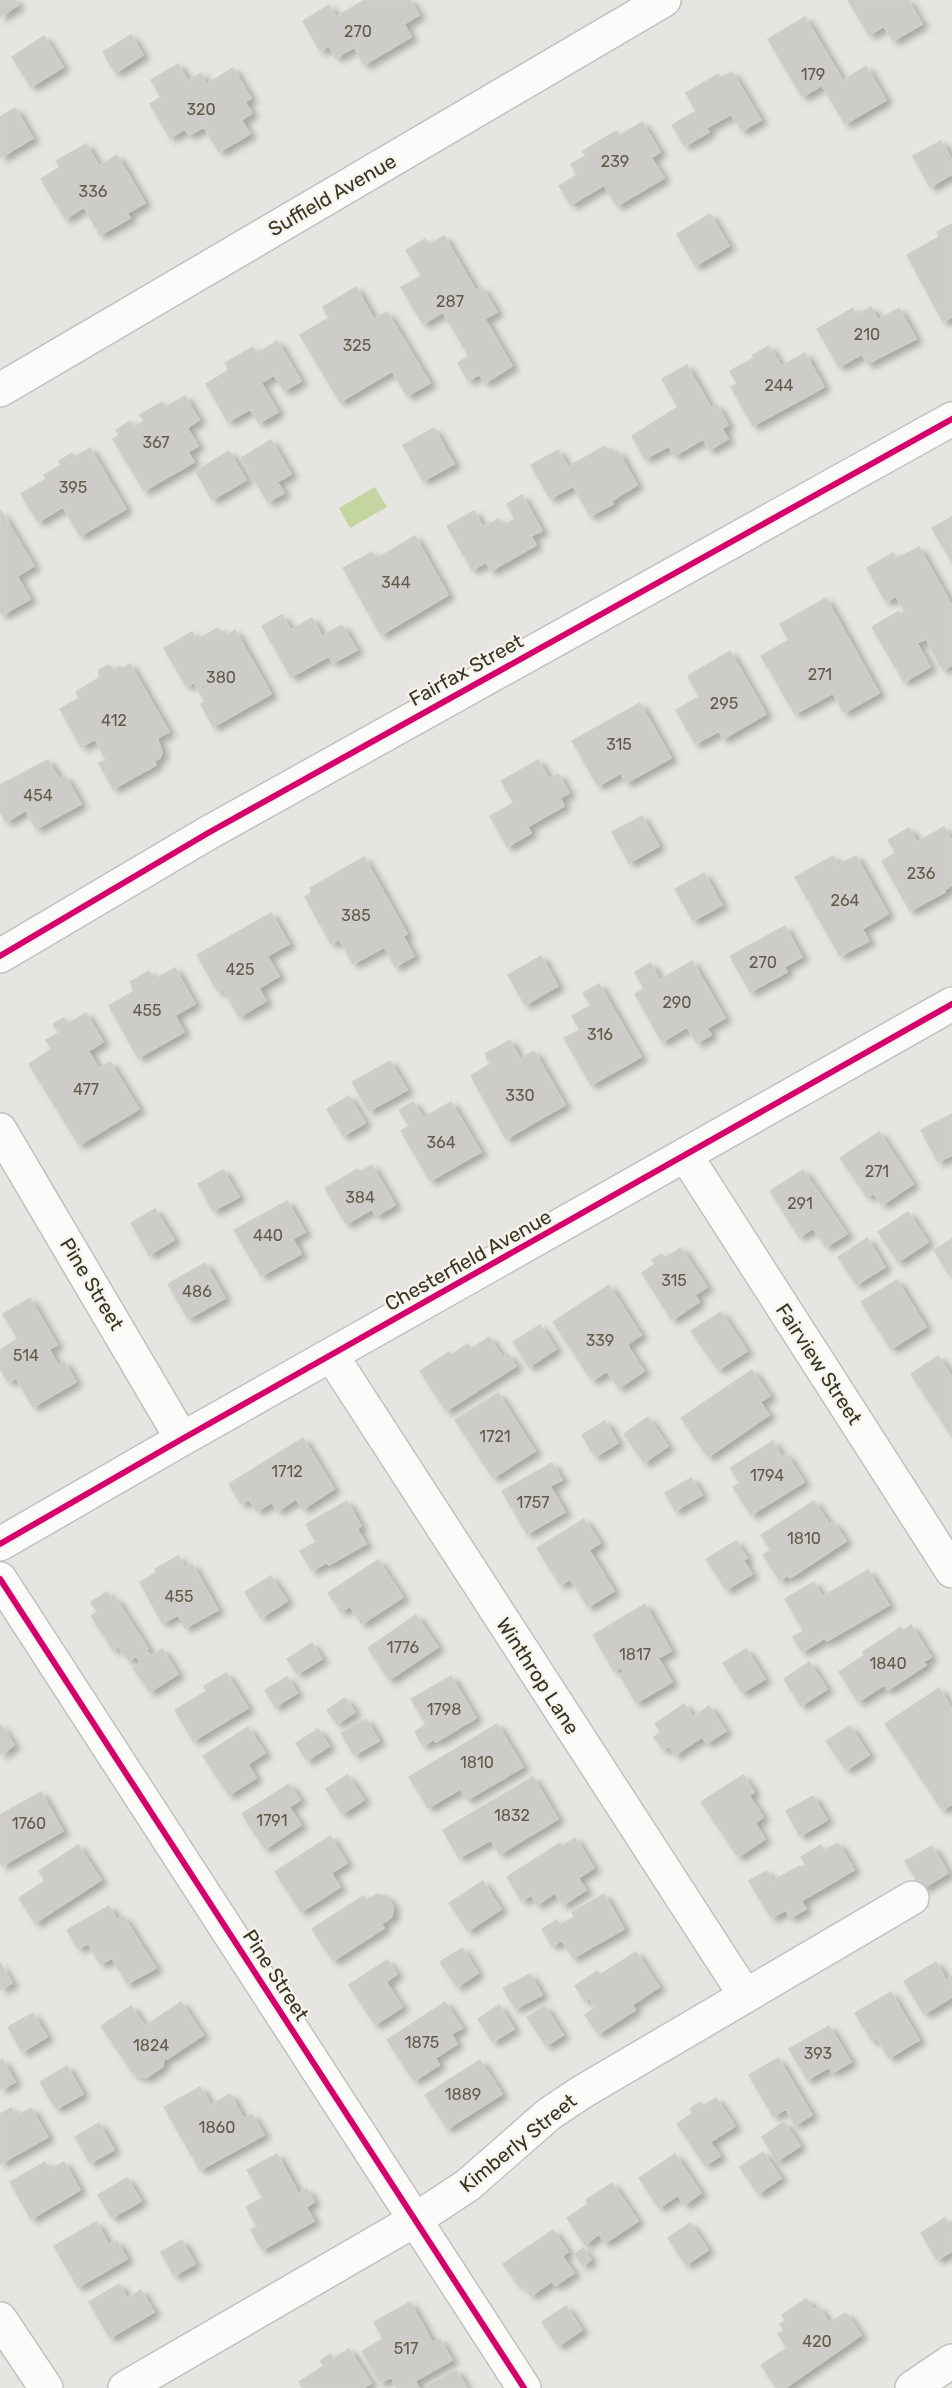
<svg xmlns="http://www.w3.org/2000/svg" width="952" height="2388" font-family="Rubik,sans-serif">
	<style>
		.water { fill: #c4d5a2 }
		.building { fill: #ceccc8; stroke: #cfceca; stroke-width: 1.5; filter: url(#shadow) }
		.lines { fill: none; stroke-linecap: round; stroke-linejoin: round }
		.minor-casing { stroke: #c2c1bd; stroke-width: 36 }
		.minor { stroke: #fbfbfa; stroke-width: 33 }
		.cycleway-casing { stroke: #f6f4ee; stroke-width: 10 }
		.cycleway { stroke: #d6006c; stroke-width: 6 }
		.labels { text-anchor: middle; stroke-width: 4.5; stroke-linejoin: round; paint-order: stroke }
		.number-label { font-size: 16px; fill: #5e5c4b }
		.street-label { font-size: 20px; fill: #383620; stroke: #f6f4ee }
	</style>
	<defs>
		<filter id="shadow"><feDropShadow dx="6" dy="4" stdDeviation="3" flood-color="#0004"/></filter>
	</defs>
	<rect width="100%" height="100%" fill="#e6e5e1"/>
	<!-- water -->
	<path class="water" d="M375,487L387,507L350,528L339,508Z"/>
	<!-- building -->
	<path class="building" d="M0,0H16L18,5L0,17Z
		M365,0H410L419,15L404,24L411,37L364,65L354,47L336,58L329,46L320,51L303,21L329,5L336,17Z
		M848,0H908L922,24L893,41L884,26L869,35Z
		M805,17L843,81L866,66L886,100L845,124L822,85L802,97L768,39Z
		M131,35L143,55L115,73L103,52Z
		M44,36L63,67L31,87L12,57Z
		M178,64L188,81L201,73L207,84L233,68L251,98L245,102L252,113L241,120L250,134L219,152L204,127L189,135L185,129L170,138L150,104L161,97L151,80Z
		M732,72L761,120L742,131L731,114L706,128L709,132L685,146L672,125L696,111L686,93L718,74L721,78Z
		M15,108L33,138L0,158V117Z
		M642,122L660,152L651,158L664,178L617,206L604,185L571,205L559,186L577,175L571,164L586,156L583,151L616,131L619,136Z
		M941,141L952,160V174L930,187L913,156Z
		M86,144L99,166L117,155L145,203L127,213L130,218L100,235L84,207L65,219L41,179L60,167L56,161Z
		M710,214L729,246L695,266L677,234Z
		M952,224V317L943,322L907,255L939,237L937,232Z
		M444,236L476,291L482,287L497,312L485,319L512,366L485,383L479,374L468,381L458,363L469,356L443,312L423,324L401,287L422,276L406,250L425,239L429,245Z
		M356,287L374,319L387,312L430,383L407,396L392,371L340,402L300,335L329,318L323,307Z
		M871,307L878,320L899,308L916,339L867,364L862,354L839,367L817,329L853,308L856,315Z
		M277,341L301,381L284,391L274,375L261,383L278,412L259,423L250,409L228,422L206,384L229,370L225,363L253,347L257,354Z
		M769,346L781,366L805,353L824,387L753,426L731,387L737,384L730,371L754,358L753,355Z
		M687,365L711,408L717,405L728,425L722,429L728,439L709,450L703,439L674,456L669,446L645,459L632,436L678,407L662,379Z
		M185,396L199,420L187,428L198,446L188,452L194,462L144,491L113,439L119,436L116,430L130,421L134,427L144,421L140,415L162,402L166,407Z
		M434,428L454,464L423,481L403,445Z
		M271,440L291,474L277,482L284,493L268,502L241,458Z
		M605,446L610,455L618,451L637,485L611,501L613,504L590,516L573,486L550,499L531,465L558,450L568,467Z
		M90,448L126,509L80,536L63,507L38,522L21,494L46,479L44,475L61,465L59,461L72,453L75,457Z
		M229,451L246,480L212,500L196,471Z
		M522,495L542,531L531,536L536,545L491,571L486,562L472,570L447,526L474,511L483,527L499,519L503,526L515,519L507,504Z
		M1,511L34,566L17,576L30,599L2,615L0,612Z
		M952,517V562L932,528Z
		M415,536L448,595L381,635L343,568L372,552L376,559Z
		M919,547L952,606V665L943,670L926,639L917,643L930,667L904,682L872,627L899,611L900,614L905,611L896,596L886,602L867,568L893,553L897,559Z
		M826,598L879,693L844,713L833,693L795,714L761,656L789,640L780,624Z
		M282,615L291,630L312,618L322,636L342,625L357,650L333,663L329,656L291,677L262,626Z
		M218,628L223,637L235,630L271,694L213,727L201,704L205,702L194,682L186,686L164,648L192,632L196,640Z
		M730,651L766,714L723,739L719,731L695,744L676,710L699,697L688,676Z
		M130,664L169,732L157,738L162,752L160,758L154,761L156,765L113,789L99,763L106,760L95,739L81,747L60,709L79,698L76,692L99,678V670L108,665L114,670L120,666L122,669Z
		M640,703L671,758L626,783L621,773L598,786L572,741Z
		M48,760L59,779L65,776L81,804L36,829L26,810L6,822L0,811V785Z
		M538,760L549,779L558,774L569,793L560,798L564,806L527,827L531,833L507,847L490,816L514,803L501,781Z
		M642,816L659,846L629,863L612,832Z
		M944,827L952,841V885L944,890L945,892L910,911L882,861L896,853L888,840L909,828L917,842Z
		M833,856L838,865L856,856L888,914L862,929L869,941L840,956L795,877Z
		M364,857L407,934L403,936L414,956L395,967L384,947L353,964L339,939L331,944L305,897L312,892L310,888Z
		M704,873L722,905L693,921L675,889Z
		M271,913L289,944L267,956L279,976L259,988L266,1001L239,1017L223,989L218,992L197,955Z
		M785,926L802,957L784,967L787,972L750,992L730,956Z
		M541,956L558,986L525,1005L508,975Z
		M692,961L725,1018L707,1028L711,1035L697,1043L687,1027L662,1042L635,994L644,989L635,972L650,963L660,980Z
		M175,968L195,1004L175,1015L184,1032L138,1058L109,1006L134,991L130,982L149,971L154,980Z
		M599,984L641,1057L591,1085L564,1038L580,1030L572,1016L591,1005L583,993Z
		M86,1013L103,1042L88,1051L99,1069L110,1062L139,1109L79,1145L29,1064L52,1049L46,1040L59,1033L53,1024L64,1018L68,1024Z
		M510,1040L520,1059L534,1051L565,1105L506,1139L471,1076L490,1064L485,1054Z
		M390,1061L407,1090L369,1111L352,1082Z
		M349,1096L365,1123L343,1136L327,1109Z
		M413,1102L423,1118L451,1102L481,1152L430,1181L401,1131L409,1126L399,1110Z
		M952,1114V1155L938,1162L921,1130Z
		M879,1132L913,1184L882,1205L874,1193L867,1197L840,1158Z
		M372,1165L395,1205L376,1216L372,1209L346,1224L325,1188L358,1169L360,1172Z
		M223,1170L239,1197L213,1211L198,1184Z
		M803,1170L847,1234L826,1247L813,1228L799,1237L770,1191Z
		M287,1201L305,1232L293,1239L301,1254L261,1276L234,1230Z
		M155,1209L174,1240L149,1255L131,1223Z
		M908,1212L928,1242L898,1262L878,1232Z
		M867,1238L885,1267L856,1285L838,1257Z
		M952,1239V1272L949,1274L934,1250Z
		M681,1248L707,1287L695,1295L699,1302L672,1320L642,1273L655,1264L652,1260L662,1254L665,1258Z
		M205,1263L225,1298L188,1319L168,1284Z
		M897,1280L926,1327L891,1349L861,1302Z
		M609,1285L641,1335L627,1345L644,1371L619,1388L607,1371L592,1381L553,1322Z
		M30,1298L57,1345L49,1349L58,1365L64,1361L76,1382L33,1407L16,1378L8,1382L0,1368V1350L18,1339L3,1314Z
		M721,1312L747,1351L718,1370L691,1331Z
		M540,1325L556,1349L529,1367L513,1342Z
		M489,1337L503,1358L508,1354L516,1366L446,1411L420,1371L449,1352L451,1355L468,1344L471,1349Z
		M938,1356L952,1377V1437L911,1374Z
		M752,1370L770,1396L760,1402L769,1415L708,1457L681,1418Z
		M498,1393L535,1451L493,1478L455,1420Z
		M648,1417L668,1446L644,1463L624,1434Z
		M605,1421L618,1443L595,1457L582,1435Z
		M303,1438L334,1489L303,1509L296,1499L278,1511L272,1502L257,1511L249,1499L241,1504L229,1484Z
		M773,1441L782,1457L786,1454L804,1482L751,1515L733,1487L740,1483L730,1468Z
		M552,1463L562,1480L550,1486L565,1512L527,1534L502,1491Z
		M691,1478L702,1495L675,1511L665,1493Z
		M347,1501L361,1526L357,1529L366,1544L329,1565L327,1562L312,1571L300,1551L316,1542L306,1524Z
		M814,1501L829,1524L833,1522L846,1541L790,1578L788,1575L780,1581L763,1555L771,1550L761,1535Z
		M584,1519L600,1543L589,1550L614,1591L588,1607L570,1579L560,1585L537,1548Z
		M736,1541L747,1558L743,1560L752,1574L726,1590L706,1559Z
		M178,1556L185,1568L192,1564L218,1610L185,1628L178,1615L162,1623L140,1582L156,1573L155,1569Z
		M378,1560L403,1597L362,1624L350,1606L341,1612L328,1593Z
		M868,1570L889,1605L827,1641L825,1638L802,1652L793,1637L804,1631L785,1599L814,1582L822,1597Z
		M271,1576L287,1601L261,1618L245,1592Z
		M107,1592L113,1601L116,1599L148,1649L146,1650L151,1656L162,1649L178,1674L150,1692L133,1668L141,1663L136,1656L129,1661L118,1646L113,1650L91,1616L97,1612L91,1602Z
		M645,1604L671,1651L658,1658L672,1682L636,1703L620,1675L624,1673L621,1667L614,1671L593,1635Z
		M416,1615L438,1647L389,1680L368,1648Z
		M911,1625L931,1657L923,1662L926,1665L888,1690L884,1685L858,1702L839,1672L865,1655L863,1652L901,1627L903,1631Z
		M312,1643L322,1659L297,1674L287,1659Z
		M746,1649L765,1679L742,1693L723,1663Z
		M809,1662L827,1689L801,1706L784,1679Z
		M226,1673L248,1708L193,1741L175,1710L207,1691L204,1686Z
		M451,1676L476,1718L436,1742L434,1739L423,1746L415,1732L426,1725L411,1699Z
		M287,1677L297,1693L275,1707L265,1690Z
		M939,1688L952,1709V1804L942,1810L885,1724Z
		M345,1698L355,1712L337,1724L327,1710Z
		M684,1704L693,1717L709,1706L726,1731L707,1743L702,1737L675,1755L669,1746L663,1750L654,1737L661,1733L655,1724Z
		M366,1719L379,1741L354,1755L341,1733Z
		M0,1724L14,1745L0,1755Z
		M497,1724L523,1767L467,1800L460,1789L428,1808L409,1777Z
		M850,1726L869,1755L846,1770L826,1741Z
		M248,1727L265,1753L248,1764L256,1778L229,1795L203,1756Z
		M318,1729L329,1746L307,1761L296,1743Z
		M347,1775L364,1800L342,1814L326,1789Z
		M743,1775L754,1792L749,1796L763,1817L755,1823L765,1839L738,1857L701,1802Z
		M533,1777L558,1819L500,1854L491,1840L459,1858L443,1830Z
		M289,1784L300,1800L289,1807L301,1825L265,1849L242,1814Z
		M41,1792L63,1831L2,1866L0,1862V1815Z
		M813,1796L827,1820L800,1836L786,1811Z
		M330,1836L347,1863L331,1873L340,1887L301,1912L275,1872Z
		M575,1838L594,1868L578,1878L586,1890L563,1905L555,1893L537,1905L531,1895L522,1901L507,1877L560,1843L562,1846Z
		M838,1843L854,1870L801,1901L806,1909L790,1918L786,1910L771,1918L749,1881L766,1871L772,1881L800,1866L801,1868L806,1865L801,1857L821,1845L824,1851Z
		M78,1845L101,1880L35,1923L19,1898L45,1881L39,1871Z
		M932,1846L948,1873L922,1889L905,1861Z
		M483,1881L501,1909L468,1931L449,1903Z
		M377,1894L386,1896L393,1906L392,1917L381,1924L384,1928L333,1961L312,1929L363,1896L366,1901Z
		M604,1894L624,1929L573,1958L562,1940L552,1946L542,1929L557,1920L560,1925L574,1917L572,1912Z
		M109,1906L117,1920L123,1916L156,1968L127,1984L112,1958L100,1964L88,1943L78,1949L67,1930Z
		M462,1948L478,1973L457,1987L440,1962Z
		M636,1952L659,1987L632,2005L635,2010L598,2034L585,2015L596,2007L590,1998L585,2001L575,1986L597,1971L600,1975Z
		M387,1960L397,1974L386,1982L402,2007L375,2025L349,1985Z
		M936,1962L946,1980L952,1976V1997L924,2014L904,1981Z
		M0,1963L12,1983L0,1990Z
		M530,1974L542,1995L515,2009L503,1988Z
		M891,1992L919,2040L889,2058L877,2038L872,2041L855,2013Z
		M181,2002L203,2035L167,2059L164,2055L163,2066L146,2078L134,2075L101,2026L131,2006L145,2026Z
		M445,2002L462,2028L451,2034L457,2044L435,2058L439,2065L414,2081L387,2040Z
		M499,2005L514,2029L493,2042L478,2019Z
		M545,2006L563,2035L546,2046L527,2017Z
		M33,2013L47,2037L22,2052L8,2027Z
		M829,2026L851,2062L832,2073L829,2067L807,2080L789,2049Z
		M778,2058L812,2115L795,2125L786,2109L773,2116L749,2075Z
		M2,2059L15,2082L0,2090V2060Z
		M480,2060L502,2094L447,2129L425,2095Z
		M67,2066L83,2094L56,2109L40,2082Z
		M200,2087L211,2105L230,2094L244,2119L252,2114L264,2135L200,2170L164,2107Z
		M716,2098L735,2126L710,2142L720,2156L705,2165L677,2124L693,2113L690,2109L700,2102L703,2106Z
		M11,2108L16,2116L31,2108L48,2137L0,2164V2114Z
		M784,2122L800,2146L777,2161L762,2137Z
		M99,2123L114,2150L90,2163L75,2137Z
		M763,2152L781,2178L758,2194L740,2167Z
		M277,2154L299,2194L307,2189L314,2202L306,2207L314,2221L262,2250L251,2230L257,2226L246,2207L263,2198L247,2170Z
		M675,2154L701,2193L684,2205L678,2195L659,2208L639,2178Z
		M45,2162L50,2170L64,2162L80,2190L31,2219L10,2182Z
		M127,2178L141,2201L112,2218L98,2195Z
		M612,2183L638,2221L605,2243L599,2234L585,2245L567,2218L588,2204L586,2200Z
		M945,2218L952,2229V2251L937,2260L921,2233Z
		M96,2222L109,2245L117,2241L127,2259L78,2287L54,2246Z
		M690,2223L708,2250L686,2265L668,2238Z
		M553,2230L568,2252L562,2256L574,2273L555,2286L552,2281L531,2296L521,2283L518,2285L503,2264Z
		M182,2240L195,2264L174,2276L161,2252Z
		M583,2248L591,2260L583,2266L575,2254Z
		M119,2284L127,2298L141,2290L154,2312L110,2338L89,2302Z
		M806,2299L814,2310L819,2307L829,2323L846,2313L861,2335L785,2388H777L761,2365L787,2348L778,2334L784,2330L780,2324L786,2321L782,2315Z
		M410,2302L433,2343L440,2339L452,2360L415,2381L419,2388H397L391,2377L380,2383L362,2351L383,2339L374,2322Z
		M566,2306L582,2330L558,2346L542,2322Z
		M349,2349L371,2383L363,2388H303L299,2382L324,2366L320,2361L330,2354L333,2359Z
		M456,2370L467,2388H426V2387Z"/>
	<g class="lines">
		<!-- minor casing -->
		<g class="minor-casing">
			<path id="minor" d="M0,390L664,0
				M0,956L208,833L952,419
				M0,1130L182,1439
				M686,1156L952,1571
				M332,1356L745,1995
				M0,1544L182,1439L952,1004
				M0,1579L524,2388
				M0,2319L46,2388
				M125,2388L415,2220L468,2185L549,2114L582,2092L912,1898
				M912,2388L952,2361"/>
		</g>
		<!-- minor -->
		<use href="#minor" class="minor"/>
		<!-- cycleway casing -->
		<g class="cycleway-casing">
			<path id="cycleway" d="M0,956L208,833L952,419
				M0,1544L182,1439L952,1004
				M0,1579L524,2388"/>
		</g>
		<!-- cycleway -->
		<use href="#cycleway" class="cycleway"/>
	</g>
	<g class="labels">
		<!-- number labels -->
		<g class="number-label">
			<text x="358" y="37">270</text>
			<text x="813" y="80">179</text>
			<text x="201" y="115">320</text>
			<text x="615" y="167">239</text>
			<text x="93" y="197">336</text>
			<text x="450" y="307">287</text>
			<text x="867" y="340">210</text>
			<text x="357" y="351">325</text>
			<text x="779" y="391">244</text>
			<text x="156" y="448">367</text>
			<text x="73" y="493">395</text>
			<text x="396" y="588">344</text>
			<text x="820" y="680">271</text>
			<text x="221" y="683">380</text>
			<text x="724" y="709">295</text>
			<text x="114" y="726">412</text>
			<text x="619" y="750">315</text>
			<text x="38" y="801">454</text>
			<text x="921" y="879">236</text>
			<text x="845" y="906">264</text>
			<text x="356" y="921">385</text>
			<text x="763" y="968">270</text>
			<text x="240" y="975">425</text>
			<text x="677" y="1008">290</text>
			<text x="147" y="1016">455</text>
			<text x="600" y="1040">316</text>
			<text x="86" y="1095">477</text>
			<text x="520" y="1101">330</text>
			<text x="441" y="1148">364</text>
			<text x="877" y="1177">271</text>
			<text x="360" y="1203">384</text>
			<text x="800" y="1209">291</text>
			<text x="268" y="1241">440</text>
			<text x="674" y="1286">315</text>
			<text x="197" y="1297">486</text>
			<text x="600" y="1346">339</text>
			<text x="26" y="1361">514</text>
			<text x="495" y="1442">1721</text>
			<text x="287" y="1477">1712</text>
			<text x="767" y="1481">1794</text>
			<text x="533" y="1508">1757</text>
			<text x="804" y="1544">1810</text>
			<text x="179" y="1602">455</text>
			<text x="403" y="1653">1776</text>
			<text x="635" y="1660">1817</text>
			<text x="888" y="1669">1840</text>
			<text x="444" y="1715">1798</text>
			<text x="477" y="1768">1810</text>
			<text x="512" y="1821">1832</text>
			<text x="272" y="1826">1791</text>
			<text x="29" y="1829">1760</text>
			<text x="422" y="2048">1875</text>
			<text x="151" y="2051">1824</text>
			<text x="818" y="2059">393</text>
			<text x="463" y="2100">1889</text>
			<text x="217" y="2133">1860</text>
			<text x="817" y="2347">420</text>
			<text x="406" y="2354">517</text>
		</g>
		<!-- street labels -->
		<g class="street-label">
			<text transform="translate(332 195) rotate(-30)" y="7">Suffield Avenue</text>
			<text transform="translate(466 670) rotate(-29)" y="7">Fairfax Street</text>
			<text transform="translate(468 1260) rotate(-29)" y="7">Chesterfield Avenue</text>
			<text transform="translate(92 1284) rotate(59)" y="7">Pine Street</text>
			<text transform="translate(819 1364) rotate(57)" y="7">Fairview Street</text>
			<text transform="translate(538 1676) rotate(57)" y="7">Winthrop Lane</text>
			<text transform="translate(276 1975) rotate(57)" y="7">Pine Street</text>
			<text transform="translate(518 2143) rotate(-39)" y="7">Kimberly Street</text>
		</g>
	</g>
</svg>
